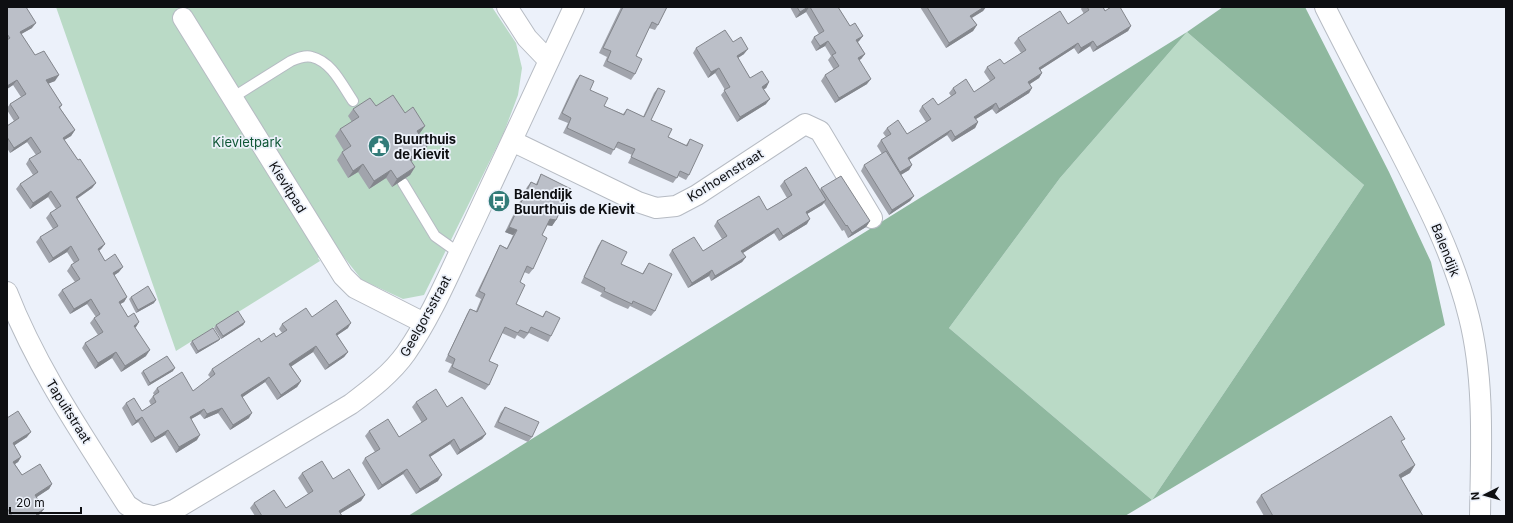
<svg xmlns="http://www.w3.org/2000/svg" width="1513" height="523" font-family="Inter,sans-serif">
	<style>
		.green { fill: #badac6 }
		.forest { fill: #8fb89f; fill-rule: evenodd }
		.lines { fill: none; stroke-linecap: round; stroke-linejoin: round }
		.lane-casing { stroke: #b6bbc3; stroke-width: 12 }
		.street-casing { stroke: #b6bbc3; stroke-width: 22 }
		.lane { stroke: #fff; stroke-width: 10 }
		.street { stroke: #fff; stroke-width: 20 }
		.wall { fill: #a1a4ac }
		.shaded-wall { fill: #83868c }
		.building { fill: #bbbfc8; stroke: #83868c }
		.labels { text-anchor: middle; stroke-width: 3.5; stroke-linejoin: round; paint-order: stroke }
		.poi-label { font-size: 13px; font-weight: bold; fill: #0e0f12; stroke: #ecf1fa; text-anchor: start }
		.park-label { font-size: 13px; fill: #105737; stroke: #ecf1fa }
		.street-label { font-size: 13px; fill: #0e0f12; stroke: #ecf1fa }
	</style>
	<rect width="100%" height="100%" fill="#ecf1fa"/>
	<!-- green -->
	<path class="green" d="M56,7H492L516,43L522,68L518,95L504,132L424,295L403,299L362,280L336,247L318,258L320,261L176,351Z
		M1187,32L1364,185L1152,500L949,328L1060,178Z"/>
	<!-- forest -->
	<path class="forest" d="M1223,7H1305L1389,172L1431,262L1445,325L1125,516H408L1187,32ZM1187,32L1364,185L1152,500L949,328L1060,178Z"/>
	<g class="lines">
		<!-- lane casing -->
		<g class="lane-casing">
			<path id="lane" d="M232,98L291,61C298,58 305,55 312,57C332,62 342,85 353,101
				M403,183L435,236L459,253"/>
		</g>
		<!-- street casing -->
		<g class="street-casing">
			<path id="street" d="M507,7L527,38L549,61
				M1325,7C1348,53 1372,98 1396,144C1425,200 1454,256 1469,317C1485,380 1481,451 1480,516
				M183,18L343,276L355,288L424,323
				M512,141L638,202L656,208L676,206L697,195L805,124L820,131L872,218
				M7,292C37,369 84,437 127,505L139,513L152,516
				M156,516L174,510L351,404C371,389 392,373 406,353C433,314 451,269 472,226C506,154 540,81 574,7"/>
		</g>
		<!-- lane -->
		<use href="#lane" class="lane"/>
		<!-- street -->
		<use href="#street" class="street"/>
	</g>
	<!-- wall -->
	<path class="wall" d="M7,7L32,28L21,34L35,55L55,81L48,83L62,105L60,108L75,130L71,136L64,140L78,160L96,183L92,188L77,199L105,244L101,249L99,251L105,261L119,272L114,275L127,297L124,302L120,304L128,317L139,322L135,328L146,356L121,372L112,358L95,369L82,348L85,343L98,335L90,323L94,318L96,317L87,304L70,314L58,295L62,290L75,282L67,271L71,265L74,263L67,252L49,263L36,242L40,237L53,229L46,218L50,213L56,209L48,197L30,209L16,189L20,184L33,175L26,164L29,159L36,155L27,142L10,153L7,148V126L14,121L7,110V108L10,104L21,97L13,85L7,89Z
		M621,7H667L658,25L655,30L649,28L636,56L635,74L631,80L603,66L607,57L599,53Z
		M790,7H838L850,26L863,36L858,42L865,54L861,59L859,60L867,84L835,103L821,81L825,75L834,70L828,60L831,56L825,46L816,51L811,42L814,37L819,34L806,12L796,18Z
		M920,7H986L983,11L972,18L977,25L973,31L946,48Z
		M1082,7H1103L1105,11L1131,26L1128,31L1093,52L1090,46L1078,54L1074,48L1040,70L1042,73L1039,78L1030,84L1032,88L1029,93L996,114L992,109L976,119L978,122L975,128L952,142L947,135L909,160L912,165L909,170L901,175L914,196L910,201L889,215L861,171L864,165L882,154L877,146L881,140L886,137L883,133L887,128L907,134L926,122L919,111L922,106L938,105L951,96L949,93L953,88L974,92L990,81L984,72L987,67L1004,64L1021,53L1014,43L1018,38L1068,24L1084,14L1081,9Z
		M733,42L744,54L738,58L750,78L769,82L766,88L764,89L766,104L737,122L721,95L725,90L715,73L708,78L693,53L696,48Z
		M580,75L590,90L604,106L623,114L627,109L643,117L654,93L658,88L651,120L668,137L686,145L690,139L689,175L686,180L678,176L673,183L628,163L632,155L615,147L611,155L563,133L568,123L558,119L576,80Z
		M376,106L405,113L420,133L419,134L422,154L411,161L415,167L410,175L392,187L386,178L369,189L358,172L348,178L337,160L342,152L344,151L335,136L340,129L352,122L348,116L353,109Z
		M541,174L556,220L552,226L547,225L542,235L533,269L529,274L524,272L520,282L516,304L542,317L546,311L551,336L548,342L529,333L524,339L517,335L515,339L502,333L489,361V385L485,390L448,372L452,364L445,361L467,314L470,309L476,311L481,299L475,296L497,251L500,245L507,248L513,235L505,232L527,187L531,182L536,184Z
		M784,181L820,190L821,188L870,221L866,227L848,238L844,230L842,231L824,203L822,205L807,214V224L779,241L774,233L743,253L746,257L742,262L711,281L709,276L688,288L669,255L672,250L703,251L722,239L714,226L717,221L767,210L787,198L780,186Z
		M602,240L621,264L642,274L649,263L655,311L651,316L630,306L628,309L614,303L600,296L602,293L581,283L598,246Z
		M131,297L154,303L136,313L129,299Z
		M312,317L348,328L337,335L348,352L344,357L325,370L313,352L291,366L301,381L297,387L277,400L265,382L242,397L249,418L230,430L218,413L204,419L200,414L191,419L197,440L176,453L165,435L151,443L138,422L132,426L122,408L126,403L142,411L151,405L149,401L153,396L154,395L153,393L157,388L193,391L211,378L208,375L212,369L261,342L276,337L282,333L279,329L282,324Z
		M245,322L243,325L221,339L214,328L216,325Z
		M220,339L218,341L196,354L190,344L192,341Z
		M143,371H173L148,386L141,373Z
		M416,402L447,407L486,434L482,439L457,455L450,444L430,457L438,481L416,494L403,474L378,490L362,463L365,458L375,452L365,436L369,431L399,437L422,423L412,407Z
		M505,407L532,437L528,442L494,427L501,412Z
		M7,418L27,437L14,445L21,457L18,462L15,464L22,475L52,484L49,489L36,497L44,509L40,514L37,516H7Z
		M1402,443L1415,465L1410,473L1401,478L1423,516H1264L1256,502L1261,495Z
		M302,473L333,479L365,495L361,501L340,513L342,516H255L250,508L254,503L286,508L308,494L298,478Z"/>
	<!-- shaded-wall -->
	<path class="shaded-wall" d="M809,7L806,12L796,18L800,12Z
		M984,7H986L983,11L966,21L970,16Z
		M36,23L32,28L16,37L20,32Z
		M977,25L973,31L946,48L949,43Z
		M1131,26L1128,31L1093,52L1097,47Z
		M863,36L859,41L853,45L856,40Z
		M828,41L825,46L816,51L820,46Z
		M1093,41L1090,46L1078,54L1081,48Z
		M1078,43L1074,48L1035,73L1039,68Z
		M748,49L744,54L733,61L737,56Z
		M865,54L861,59L854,63L858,58Z
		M719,68L715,73L708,78L711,72Z
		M1042,73L1039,78L1025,87L1028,82Z
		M59,75L55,81L43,86L46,80Z
		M871,79L867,84L835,103L839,98Z
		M17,80L13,85L7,89V86Z
		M769,82L766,88L759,92L762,87Z
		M1032,88L1029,93L996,114L999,109Z
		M770,99L766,104L737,122L740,117Z
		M996,103L992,109L971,122L974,117Z
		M978,122L975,128L952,142L955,137Z
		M425,126L420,133L412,138L417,131Z
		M75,130L71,136L59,143L63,138Z
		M951,130L947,135L904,163L908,158Z
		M31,137L27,142L10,153L14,148Z
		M427,147L422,154L404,166L409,158Z
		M363,164L358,172L348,178L353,171Z
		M912,165L909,170L897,177L900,172Z
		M415,167L410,175L392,187L397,179Z
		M391,170L386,178L369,189L374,181Z
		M96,183L92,188L72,202L76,197Z
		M51,191L48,197L30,209L33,203Z
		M914,196L910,201L889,215L892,210Z
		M826,200L822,205L802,217L806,212Z
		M550,219L556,220L552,226L546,225Z
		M810,219L807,224L779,241L783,236Z
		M870,221L866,227L848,238L852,233Z
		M509,227L517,230L513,235L505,232Z
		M778,228L774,233L738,256L741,251Z
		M105,244L101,249L94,254L98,249Z
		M71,246L67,252L49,263L53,258Z
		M746,257L742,262L711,281L715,276Z
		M123,267L119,272L109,279L113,273Z
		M712,270L709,276L688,288L692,283Z
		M127,297L124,302L115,307L119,302Z
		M91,299L87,304L70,314L74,309Z
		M156,300L154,303L136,313L138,310Z
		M139,322L136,327L130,331L134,326Z
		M245,322L243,325L221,339L223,336Z
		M351,323L348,328L332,339L336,334Z
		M220,339L218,341L196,354L198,351Z
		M316,346L313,352L286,370L289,364Z
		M150,350L146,356L121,372L125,366Z
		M116,352L112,358L95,369L98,363Z
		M348,352L344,357L325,370L329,365Z
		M175,368L173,371L148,386L150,383Z
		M269,377L265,382L237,401L241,395Z
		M301,381L297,387L277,400L281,395Z
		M222,408L218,413L204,419L207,414Z
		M204,409L200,414L186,422L190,417Z
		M252,413L249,418L230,430L233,425Z
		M142,417L138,422L132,426L136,421Z
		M168,430L165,435L151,443L155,438Z
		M31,432L27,437L9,449L13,443Z
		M486,434L482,439L457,455L460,450Z
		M200,435L197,440L176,453L179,447Z
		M454,439L450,444L425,460L429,455Z
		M21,457L18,462L10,467L13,462Z
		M1415,465L1410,473L1394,482L1399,475Z
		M407,469L403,474L378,490L382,485Z
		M442,475L438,481L416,494L420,489Z
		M52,484L49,489L31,501L35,495Z
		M365,495L361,501L336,516L339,511Z
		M44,509L40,514L37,516L36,514Z"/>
	<!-- building -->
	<path class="building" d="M7,7H26L36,23L20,32L35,55L44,51L59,75L46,80L62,105L59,107L75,130L63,138L78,160L80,159L96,183L76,197L105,244L98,249L105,261L115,254L123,267L113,273L127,297L119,302L128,317L134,313L139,322L134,326L150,350L125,366L116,352L98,363L85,343L103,332L94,318L100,314L91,299L74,309L62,290L80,279L71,265L79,260L71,246L53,258L40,237L58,226L50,213L61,206L51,191L33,203L20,184L38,172L29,159L41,152L31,137L14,148L7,137V126L19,118L10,104L26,94L17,80L7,86V40L10,38L7,34Z
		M623,7H667L658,25L652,22L636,56L642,59L635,74L607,61L611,51L603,48Z
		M797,7H808L800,12Z
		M810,7H838L850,26L855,23L863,36L856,40L865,54L858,58L871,79L839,98L825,75L839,66L832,55L836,53L828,41L820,46L814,37L824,31Z
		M927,7H984L970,16L977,25L949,43Z
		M1087,7H1103L1105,11L1111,7H1120L1131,26L1097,47L1093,41L1081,48L1078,43L1039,68L1042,73L1028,82L1032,88L999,109L996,103L974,117L978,122L955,137L951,130L908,158L912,165L900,172L881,140L891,134L887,128L898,120L907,134L931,119L922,106L933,98L938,105L956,93L953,88L966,79L974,92L995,78L987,67L1000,59L1004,64L1026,50L1018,38L1060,11L1068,24L1089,10Z
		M725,30L733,42L741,37L748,49L737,56L750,78L762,71L769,82L762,87L770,99L740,117L724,90L730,87L719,68L711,72L696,48Z
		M580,75L594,81L590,90L608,98L604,106L624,115L627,109L644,117L658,88L665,91L651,120L672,129L668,137L687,146L690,139L703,145L689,175L680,171L677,178L631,157L635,149L618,142L614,150L567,128L571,118L562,113Z
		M393,95L405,113L413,107L425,126L417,131L427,147L409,158L415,167L397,179L391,170L374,181L363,164L353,171L342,152L351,146L340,129L359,117L353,109L370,98L376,106Z
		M886,151L914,196L892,210L864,165Z
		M806,167L826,200L806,212L810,219L783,236L778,228L741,251L746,257L715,276L712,270L692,283L672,250L694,237L703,251L727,236L717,221L759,196L767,210L779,203L792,195L784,181Z
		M541,174L571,189L556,220L550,219L542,235L547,238L533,269L527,266L520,282L525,285L516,304L543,317L546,311L560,318L551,336L531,327L528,333L520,330L518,333L505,327L489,361L498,365L489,385L452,367L455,359L448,355L470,309L477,312L485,294L479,291L500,245L507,249L517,230L509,227L531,182L537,185Z
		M841,176L870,221L852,233L847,225L846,226L821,188Z
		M602,240L627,252L621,264L643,274L649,263L672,274L655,311L633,301L632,304L617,297L604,291L605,288L584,277Z
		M148,286L156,300L138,310L131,297Z
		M336,300L351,323L336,334L348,352L329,365L316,346L289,364L301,381L281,395L269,377L241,395L252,413L233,425L222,408L207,414L204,409L190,417L200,435L179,447L168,430L155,438L142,417L136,421L126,403L134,398L142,411L156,402L153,396L159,392L157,388L182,372L193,391L215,374L212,369L259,338L261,342L274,333L276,337L287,330L282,324L306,308L312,317Z
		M238,311L245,322L223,336L216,325Z
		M213,328L220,339L198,351L192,341Z
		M167,356L175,368L150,383L143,371Z
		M436,389L447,407L462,397L486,434L460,450L454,439L429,455L442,475L420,489L407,469L382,485L365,458L380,449L369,431L388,419L399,437L427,419L416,402Z
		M505,407L539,422L532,437L498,422Z
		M18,411L31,432L13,443L21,457L13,462L22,475L40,464L52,484L35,495L44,509L36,514L38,516H12L7,508V418Z
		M1391,416L1405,439L1401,441L1415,465L1399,475L1423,516H1273L1261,495Z
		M322,461L333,479L349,469L365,495L339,511L342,516H262L254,503L274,490L286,508L313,491L302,473Z"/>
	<!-- icons -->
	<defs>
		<g id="civic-disc" transform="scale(1.15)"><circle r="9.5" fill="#327b78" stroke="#ecf1fa"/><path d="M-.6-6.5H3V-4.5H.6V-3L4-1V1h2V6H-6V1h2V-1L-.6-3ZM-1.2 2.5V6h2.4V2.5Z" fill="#fff"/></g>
		<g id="bus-disc" transform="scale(1.15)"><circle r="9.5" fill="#327b78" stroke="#ecf1fa"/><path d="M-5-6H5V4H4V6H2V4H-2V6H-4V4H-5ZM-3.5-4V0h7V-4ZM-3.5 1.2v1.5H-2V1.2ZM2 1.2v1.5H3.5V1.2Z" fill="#fff"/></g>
	</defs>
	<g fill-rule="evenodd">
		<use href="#civic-disc" x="379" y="146"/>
		<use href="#bus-disc" x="499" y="201"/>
	</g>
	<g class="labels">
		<!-- poi labels -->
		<g class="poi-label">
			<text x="394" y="144">Buurthuis<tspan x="394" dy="15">de Kievit</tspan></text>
			<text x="514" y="199">Balendijk<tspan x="514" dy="15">Buurthuis de Kievit</tspan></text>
		</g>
		<!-- park labels -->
		<g class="park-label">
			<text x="247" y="147">Kievietpark</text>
		</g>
		<!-- street labels -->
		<g class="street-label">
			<text transform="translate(725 175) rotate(-32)" y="5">Korhoenstraat</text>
			<text transform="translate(288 187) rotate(58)" y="5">Kievitpad</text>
			<text transform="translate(1446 250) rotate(68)" y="5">Balendijk</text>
			<text transform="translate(425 316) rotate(-61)" y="5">Geelgorsstraat</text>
			<text transform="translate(69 411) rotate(58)" y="5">Tapuitstraat</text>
		</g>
	</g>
	<!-- border -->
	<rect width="1513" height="523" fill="none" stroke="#0e0f12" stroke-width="16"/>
	<!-- north arrow -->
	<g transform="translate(1485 495) rotate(264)" stroke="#ecf1fa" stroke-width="3" paint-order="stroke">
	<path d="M0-3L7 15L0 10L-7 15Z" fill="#0e0f12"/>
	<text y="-6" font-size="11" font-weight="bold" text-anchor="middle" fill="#0e0f12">N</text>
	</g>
	<!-- scale -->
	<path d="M10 507v6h71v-6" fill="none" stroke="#0e0f12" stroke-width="2"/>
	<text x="16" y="507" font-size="12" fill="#0e0f12" stroke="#ecf1fa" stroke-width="3" paint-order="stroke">20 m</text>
</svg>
